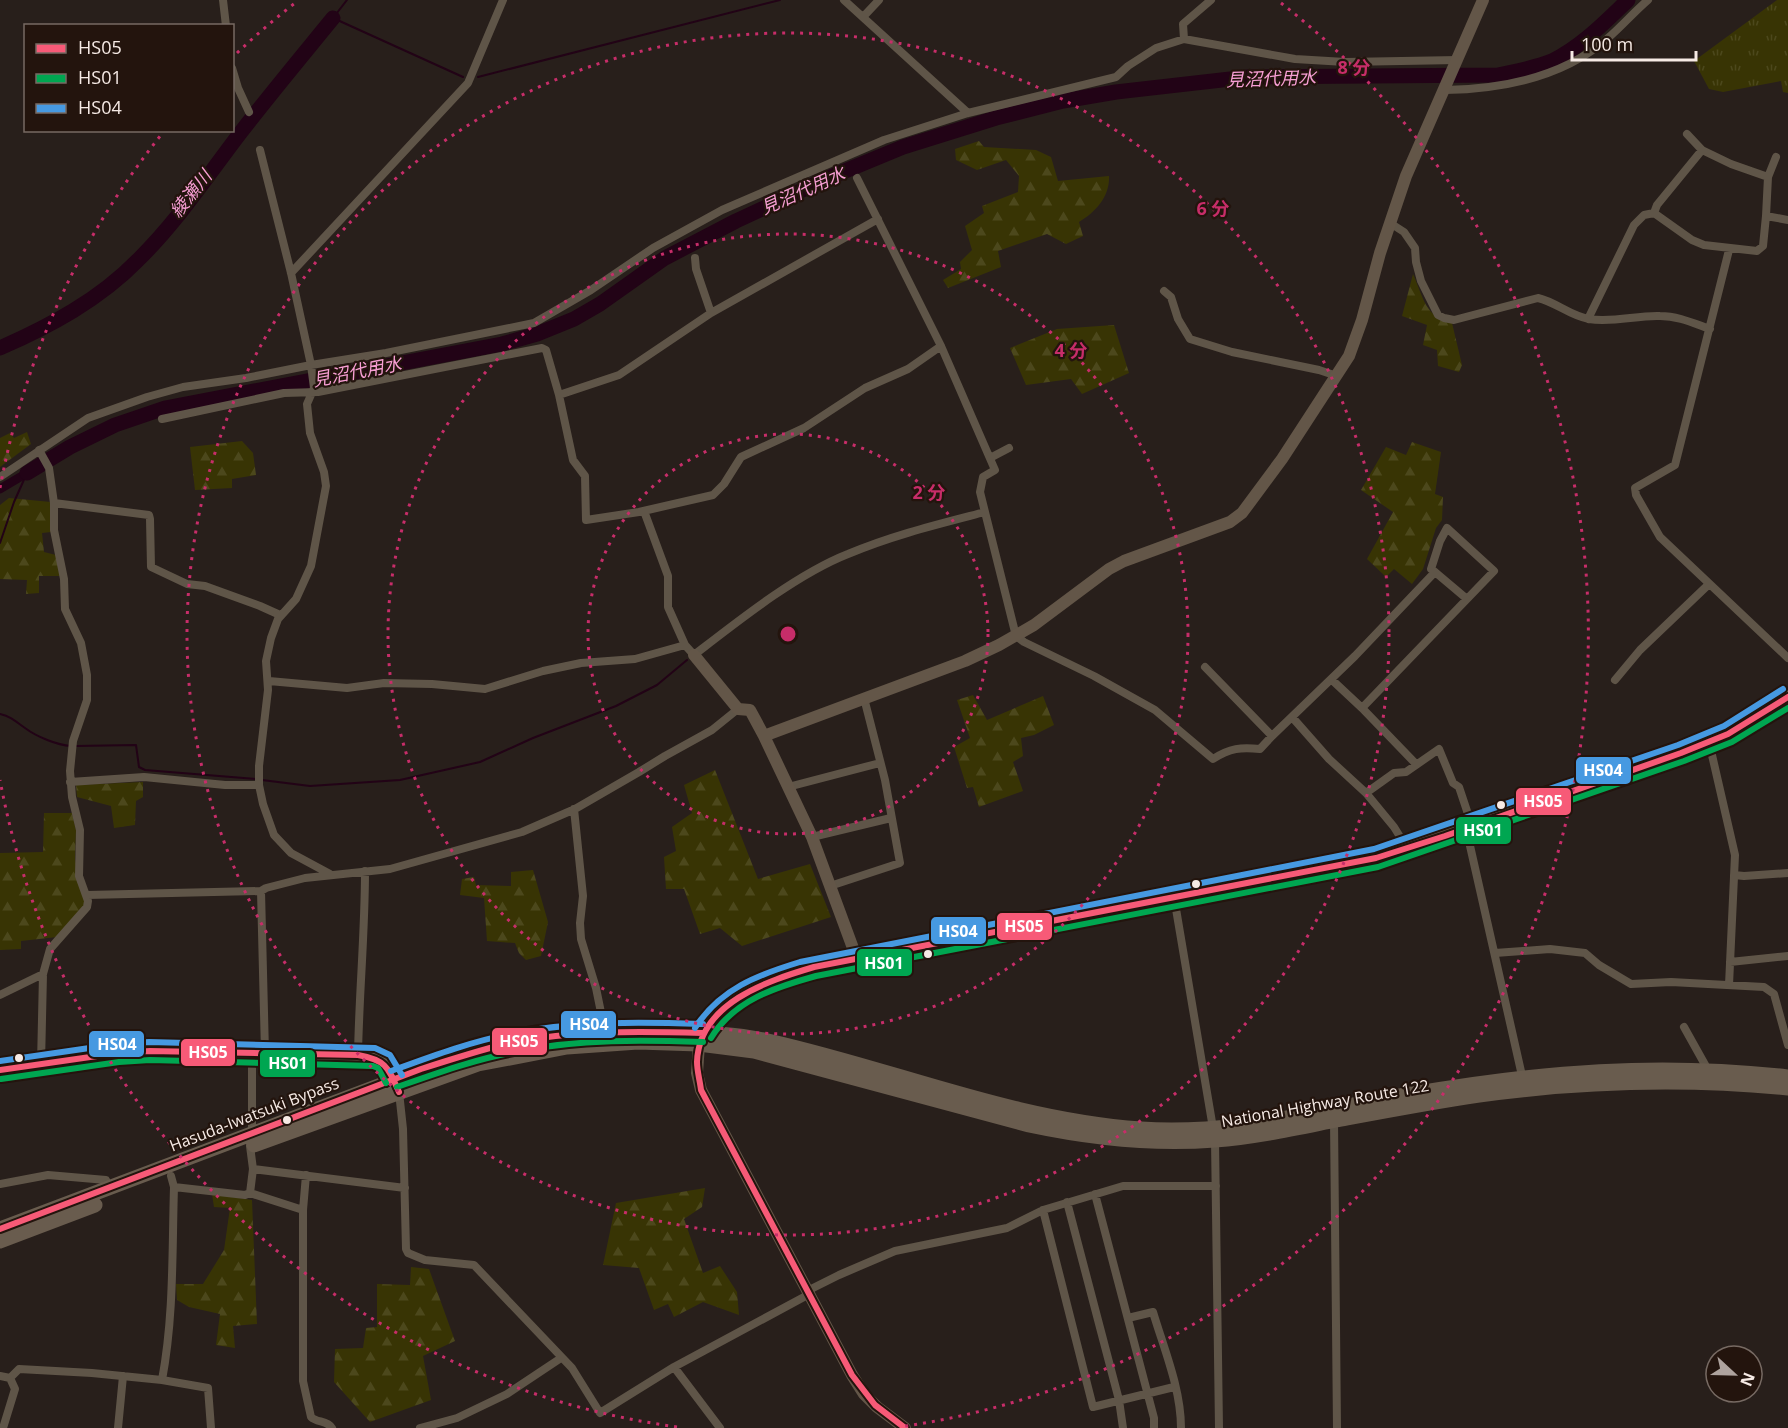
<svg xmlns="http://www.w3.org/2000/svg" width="1788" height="1428" font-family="'Open Sans','Noto Sans JP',sans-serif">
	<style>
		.grass { fill: url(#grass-tufts) }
		.forest { fill: url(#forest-firs) }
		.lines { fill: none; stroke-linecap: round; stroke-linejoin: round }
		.stream { stroke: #220316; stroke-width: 2 }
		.canal { stroke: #220316; stroke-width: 9 }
		.river { stroke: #220316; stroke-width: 15 }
		.street { stroke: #5f5548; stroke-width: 8 }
		.secondary { stroke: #635648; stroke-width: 12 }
		.primary { stroke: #6a5e4d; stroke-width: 14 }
		.highway { stroke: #695c4e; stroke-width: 15 }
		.bus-1-casing { stroke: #23140d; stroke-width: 10 }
		.bus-2-casing { stroke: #23140d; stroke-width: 10 }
		.bus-3-casing { stroke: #23140d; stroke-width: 10 }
		.bus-1 { stroke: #f75a77; stroke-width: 6 }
		.bus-2 { stroke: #00a651; stroke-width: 6 }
		.bus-3 { stroke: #4699e1; stroke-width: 6 }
		.ring { fill: none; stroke: #c72d69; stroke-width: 3; stroke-dasharray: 3 6 }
		.bus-dot { fill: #f6eae5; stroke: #23140d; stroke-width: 2 }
		.labels { text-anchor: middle; stroke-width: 4.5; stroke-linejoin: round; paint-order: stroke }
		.street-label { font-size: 16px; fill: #f6eae5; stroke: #23140d }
		.water-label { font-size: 18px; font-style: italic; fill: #f79ed3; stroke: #23140d }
		.centre { fill: #c72d69; stroke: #23140d; stroke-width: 3 }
		.ring-label { font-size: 18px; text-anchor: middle; font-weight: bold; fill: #c72d69; stroke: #23140d; stroke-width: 4.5; stroke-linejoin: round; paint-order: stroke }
		.line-badge { stroke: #23140d; stroke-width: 2 }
		.badge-label { font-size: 16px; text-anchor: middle; font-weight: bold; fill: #fff }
	</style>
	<defs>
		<pattern id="grass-tufts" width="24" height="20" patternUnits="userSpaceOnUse" patternTransform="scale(1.5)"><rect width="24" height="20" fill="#383404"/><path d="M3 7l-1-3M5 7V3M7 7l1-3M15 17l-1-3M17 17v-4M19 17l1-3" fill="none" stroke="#4c481c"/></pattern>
		<pattern id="forest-firs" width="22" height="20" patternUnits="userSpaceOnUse" patternTransform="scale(1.5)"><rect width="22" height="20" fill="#383404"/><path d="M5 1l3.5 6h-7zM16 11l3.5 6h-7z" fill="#4c481c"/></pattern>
	</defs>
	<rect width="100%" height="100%" fill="#281f1b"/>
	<!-- grass -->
	<path class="grass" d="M1777,0H1788V93L1783,92L1781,81L1723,92L1709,89L1694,61Z"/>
	<!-- forest -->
	<path class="forest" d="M979,141L984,147L1036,150L1051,157L1058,181L1109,176C1110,196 1096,212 1079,222L1083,236L1066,244L1047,234L998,251L1001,267L948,288L943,280L961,269L960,262L972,250L965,226L984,213L982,206L1018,192L1019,176L1006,160L977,170L956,160L955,149Z
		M1413,274C1423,296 1425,318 1452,323L1462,365L1459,372L1438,366L1437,350L1423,345L1427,325L1402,316Z
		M1114,325L1129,373L1082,394L1071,379L1026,385L1010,348L1057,329Z
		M27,432L31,444L0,467V438L10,433L14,438Z
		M242,441L253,453L256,475L232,479V488L195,490L190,447Z
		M1412,442L1441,452L1435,494L1443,497L1442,520L1436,528L1423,569L1412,584L1394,569L1386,577L1367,559L1393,512L1361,490L1386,447L1406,455Z
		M9,498L51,502V532L42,533L44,552L56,555L60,576H39V593L26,594L27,580L0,579V505Z
		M973,695L987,720L1043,696L1054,725L1034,735L1021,738L1023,756L1013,762L1023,791L979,807L973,787L967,788L954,747L970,738L957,700Z
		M715,770L758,879L810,864L831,917L742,946L720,928L700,934L684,889H666L664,857L676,851L672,827L692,813L684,785Z
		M143,782V797L136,801L135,825L114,828L111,806L77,797L76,785Z
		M44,813H72L76,830L75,859L86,907L57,937L21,941V949L0,950V853L43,852Z
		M533,870L548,922L541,956L526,960L519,953L515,943L487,941L484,898L460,895L462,879L474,877L476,885L511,886V872Z
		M705,1188L702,1207L684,1219L703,1273L720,1266L737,1292L739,1315L703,1302L674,1317L668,1304L654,1310L639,1268L603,1265L616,1203Z
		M212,1194L252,1200L257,1324L233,1326L235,1348L216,1345L220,1314L189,1307L177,1300L176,1284H203L224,1250L230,1208L214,1207Z
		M411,1267L429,1269L455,1341L423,1356L431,1400L370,1422L334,1382L335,1349L363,1348L366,1328L377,1327V1284L410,1285Z"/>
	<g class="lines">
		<!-- stream -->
		<path class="stream" d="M347,0L333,18L463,77
			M478,77L780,0
			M0,543L14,502L27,473
			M0,714C12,717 15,721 25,728C37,737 57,745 71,746
			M76,746L136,745L139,767L145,770L256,779
			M262,780L310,786L400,780L480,762L533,738L616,706L657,685L687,660"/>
		<!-- canal -->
		<path class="canal" d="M0,489L27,473"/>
		<!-- river -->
		<path class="river" d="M0,348C50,326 99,300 138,260C177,222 208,175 241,132C271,93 302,56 333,18
			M27,473L70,447L115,425L165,408L502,344L537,334L574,319L600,304L665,258L736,221L828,178L903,147L996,118L1063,101L1116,92L1248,77L1498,75C1516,71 1535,68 1552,61C1581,47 1605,22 1628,0"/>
		<!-- street -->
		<path class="street" d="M223,0L226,26
			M844,0L968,113
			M863,17L879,0
			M1184,39L1183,24L1211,0
			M232,68L238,88L249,112
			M1445,90C1502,89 1564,77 1608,38C1622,26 1634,12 1648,0
			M1687,134L1702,150
			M260,150L291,273L311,365L314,388L307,404L310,433L324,472L326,486L311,566L296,599L278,619L271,638L266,661L268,690L259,766V785L263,804L274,835L291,853L330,874
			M1768,177L1776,157
			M857,178L941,346L995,470L983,477L980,492L1016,636L1024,642L1094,676L1155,710L1213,759C1230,748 1241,747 1260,749L1272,736
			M1654,213L1692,240L1704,245L1757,251L1763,246L1766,216L1788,220
			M1390,223L1404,232L1415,248L1416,262L1421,281L1438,315L1444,318L1454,320L1538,298C1556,302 1570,316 1589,319C1613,323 1637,315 1660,316C1678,316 1693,323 1710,329
			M1729,250L1675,465L1635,488L1636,495L1660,537L1788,658
			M291,273L468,83L503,0
			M1164,291L1171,297L1178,319L1190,339L1232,352L1319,370L1337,376
			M711,313L878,219
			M1588,319L1634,225L1644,215L1654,213L1657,205L1702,150L1731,164L1768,177L1766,216
			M559,395L619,375L711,313L696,269L695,258
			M162,419L284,393L318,392L542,348L546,350L559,395L573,460L585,476L586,520L639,512L713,495L724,484L741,457L804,428L865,388L908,369L941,346
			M39,450L49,468L54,503V530L64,579L65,609L81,643L87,675V700L73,741L70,771L72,797L80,830L79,876L88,901L87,907L50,949L43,974L41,1064
			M990,458L1009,448
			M0,477L88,418L147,397L183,387L246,378L311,365L386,353L534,323L591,290L653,248L722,210L884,140L968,113L1116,77L1128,66L1156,48L1184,39L1295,59L1345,62L1458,60
			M54,503L149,515L150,519L151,567L187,584L205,586L260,606L280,615
			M644,511L668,576V607L685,645L694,655C738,621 797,574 848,554C893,535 939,524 985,512
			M1205,667L1272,736L1355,656L1435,572L1431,569L1440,541L1447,528L1494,571L1467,599
			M1331,679L1362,708
			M1615,680L1640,650L1708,585
			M269,681L347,688L384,683L432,684L485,689L543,671L581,663L635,659L685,645
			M1292,717L1329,759L1366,793L1394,827L1407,848
			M1709,742L1735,855L1729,985
			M1416,764L1362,708L1467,599L1435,572
			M70,782L144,777L225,785H259
			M788,787L880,763
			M1366,793L1394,773L1406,772L1439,749L1453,783L1459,787L1469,817L1468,837L1523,1080
			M574,809L583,896L580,923L581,939L596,988L605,1032
			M812,837L891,818
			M1734,875L1744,876L1788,873
			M830,886L900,863L885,780L864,698
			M261,891L265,1053
			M87,895L261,891L266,888L305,878L390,869L522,832L575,809L639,772L665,756L712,730L738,709
			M1174,897L1215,1140L1219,1428
			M1495,953L1550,949L1585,953L1599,965L1631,984L1671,982L1764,987L1774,994L1788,1045
			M1730,962L1788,956
			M0,995L43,974
			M1684,1027L1708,1070
			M358,1055C359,994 365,933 365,871
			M399,1092L403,1129L406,1249L408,1253L425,1260L474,1265L572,1368L600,1413L674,1367L804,1297L813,1288L839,1275L895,1251L1007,1228L1043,1210L1123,1186H1216
			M1334,1120L1337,1428
			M252,1135V1053
			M253,1169L405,1188
			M306,1175L303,1210V1381L311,1417C317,1423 327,1420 332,1428
			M0,1184L48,1175L106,1180L109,1189
			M174,1187L245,1195L250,1193L253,1169L250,1146
			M250,1193L303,1210
			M1095,1194L1154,1418V1428
			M1067,1202L1119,1400L1123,1428
			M1043,1210L1093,1407L1174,1387
			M1128,1318L1153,1312C1164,1349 1181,1389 1181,1428
			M674,1367L720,1428
			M0,1376L10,1378
			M10,1378L19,1369L92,1373L162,1380C174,1316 172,1252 174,1187L171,1176
			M162,1380L208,1388L211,1428
			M3,1428L15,1389L10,1378
			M118,1428L123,1376
			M420,1428L457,1418L507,1394L561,1358"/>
		<!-- secondary -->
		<path class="secondary" d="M694,655L738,709L750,710L764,736
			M857,959L812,837L764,736L965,661L999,645L1034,625L1109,569L1124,561L1230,522L1242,513L1282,459L1349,356L1362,320L1380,253L1406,176L1483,0
			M699,1044L697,1073L701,1090L852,1375L864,1394L877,1407L905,1428
			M0,1070L118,1053L150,1051L358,1055C385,1058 387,1063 397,1087"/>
		<!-- primary -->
		<path class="primary" d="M700,1042C716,996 771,979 814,967L1376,858L1445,836L1681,753L1728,734L1788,697"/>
		<!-- highway -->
		<path class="highway" d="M254,1145L478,1064L567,1047L638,1042L699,1044L754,1051L1029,1125C1090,1138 1153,1145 1215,1140C1256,1137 1296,1128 1336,1120C1384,1111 1431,1102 1479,1095C1582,1081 1685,1078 1788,1088
			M0,1229L442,1062C519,1038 592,1030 672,1032C704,1033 737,1034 768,1041C894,1069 1011,1120 1141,1129C1234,1136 1322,1109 1412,1094C1542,1072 1657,1062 1788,1077
			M0,1241L95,1205"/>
		<!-- bus-1 casing -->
		<g class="bus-1-casing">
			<path id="bus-1" d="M0,1070L118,1053L150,1051L358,1055C386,1060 388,1067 399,1092
				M0,1229L421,1069C449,1060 477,1051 505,1044C570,1030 637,1031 703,1033
				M905,1428L875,1405L852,1375L701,1090C700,1081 697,1071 697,1062C699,1003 767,981 814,967L1376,858L1445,836L1681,753L1728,734L1788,697"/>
		</g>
		<!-- bus-2 casing -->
		<g class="bus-2-casing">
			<path id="bus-2" d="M711,1038C734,1000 776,987 816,976L1378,867L1684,761L1732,742L1788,708
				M1,1079L119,1062L150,1060L373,1066L378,1068L386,1083
				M397,1087C437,1073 478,1058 520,1051C580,1039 642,1040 703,1042"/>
		</g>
		<!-- bus-3 casing -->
		<g class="bus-3-casing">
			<path id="bus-3" d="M695,1028C720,989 757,975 800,962L1374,849L1678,745L1724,726L1783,689
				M0,1061L117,1044L149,1042L375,1048L390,1055L402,1075
				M391,1071C432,1056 472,1041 515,1033C577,1021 640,1022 703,1024"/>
		</g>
		<!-- bus-1 -->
		<use href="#bus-1" class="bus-1"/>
		<!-- bus-2 -->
		<use href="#bus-2" class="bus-2"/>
		<!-- bus-3 -->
		<use href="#bus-3" class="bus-3"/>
	</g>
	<!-- distance rings -->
	<g class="ring">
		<circle cx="788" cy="634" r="200"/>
		<circle cx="788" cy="634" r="400"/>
		<circle cx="788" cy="634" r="601"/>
		<path d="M677 1427A801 801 0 0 1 0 780M0 488A801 801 0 0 1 161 135M237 53A801 801 0 0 1 295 3M1281 3A801 801 0 0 1 899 1427"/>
	</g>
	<!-- markers -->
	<g class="bus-dot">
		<circle cx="1501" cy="805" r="5"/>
		<circle cx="1196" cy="884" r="5"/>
		<circle cx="928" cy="954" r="5"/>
		<circle cx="19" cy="1058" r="5"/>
		<circle cx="287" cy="1120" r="5"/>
	</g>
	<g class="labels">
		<!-- street labels -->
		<g class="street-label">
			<text transform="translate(1325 1103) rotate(-10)" y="6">National Highway Route 122</text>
			<text transform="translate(254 1114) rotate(-21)" y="6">Hasuda-Iwatsuki Bypass</text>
		</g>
		<!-- water labels -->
		<g class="water-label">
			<text transform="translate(1271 79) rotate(-2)" y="6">見沼代用水</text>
			<text transform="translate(803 191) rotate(-24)" y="6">見沼代用水</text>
			<text transform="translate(191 194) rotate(-51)" y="6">綾瀬川</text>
			<text transform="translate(357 372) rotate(-11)" y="6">見沼代用水</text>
		</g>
	</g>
	<circle cx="788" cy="634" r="9" class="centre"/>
	<g class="ring-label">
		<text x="1354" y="74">8 分</text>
		<text x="1213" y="215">6 分</text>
		<text x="1071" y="357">4 分</text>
		<text x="929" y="499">2 分</text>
	</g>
	<g class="line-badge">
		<rect x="1575" y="756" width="57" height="29" rx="6" fill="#4699e1"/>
		<rect x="1515" y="787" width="57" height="29" rx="6" fill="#f75a77"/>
		<rect x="1455" y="816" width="57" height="29" rx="6" fill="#00a651"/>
		<rect x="996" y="912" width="57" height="29" rx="6" fill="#f75a77"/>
		<rect x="930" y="916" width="57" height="29" rx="6" fill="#4699e1"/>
		<rect x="856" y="948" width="57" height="29" rx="6" fill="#00a651"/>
		<rect x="560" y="1010" width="57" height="29" rx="6" fill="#4699e1"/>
		<rect x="491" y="1027" width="57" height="29" rx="6" fill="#f75a77"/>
		<rect x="88" y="1030" width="57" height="28" rx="6" fill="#4699e1"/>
		<rect x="180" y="1038" width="56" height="29" rx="6" fill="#f75a77"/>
		<rect x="259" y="1049" width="57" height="29" rx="6" fill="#00a651"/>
	</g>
	<g class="badge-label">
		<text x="1603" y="776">HS04</text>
		<text x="1543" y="807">HS05</text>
		<text x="1483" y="836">HS01</text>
		<text x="1024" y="932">HS05</text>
		<text x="958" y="937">HS04</text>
		<text x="884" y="969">HS01</text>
		<text x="589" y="1030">HS04</text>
		<text x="519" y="1047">HS05</text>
		<text x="117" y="1050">HS04</text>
		<text x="208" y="1058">HS05</text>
		<text x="288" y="1069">HS01</text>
	</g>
	<!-- legend -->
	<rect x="24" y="24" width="210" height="108" fill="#23140d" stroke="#776a63" stroke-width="1.5"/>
	<rect x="36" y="44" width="30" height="9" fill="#f75a77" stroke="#776a63" stroke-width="1.5"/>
	<text x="78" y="54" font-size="18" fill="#f6eae5">HS05</text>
	<rect x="36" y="74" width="30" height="9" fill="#00a651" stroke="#776a63" stroke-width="1.5"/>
	<text x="78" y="84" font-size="18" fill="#f6eae5">HS01</text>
	<rect x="36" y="104" width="30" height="9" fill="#4699e1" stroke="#776a63" stroke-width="1.5"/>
	<text x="78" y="114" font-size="18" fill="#f6eae5">HS04</text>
	<!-- north arrow -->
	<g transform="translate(1734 1374) rotate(112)"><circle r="28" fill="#23140d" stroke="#776a63" stroke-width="1.5"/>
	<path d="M0-4.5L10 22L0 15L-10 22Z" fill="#aea39e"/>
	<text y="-9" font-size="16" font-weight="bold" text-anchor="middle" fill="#f6eae5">N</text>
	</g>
	<!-- scale -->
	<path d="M1572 51v9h124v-9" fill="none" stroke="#f6eae5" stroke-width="3"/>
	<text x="1581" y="51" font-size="18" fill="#f6eae5" stroke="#23140d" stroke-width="4.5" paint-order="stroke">100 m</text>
</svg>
